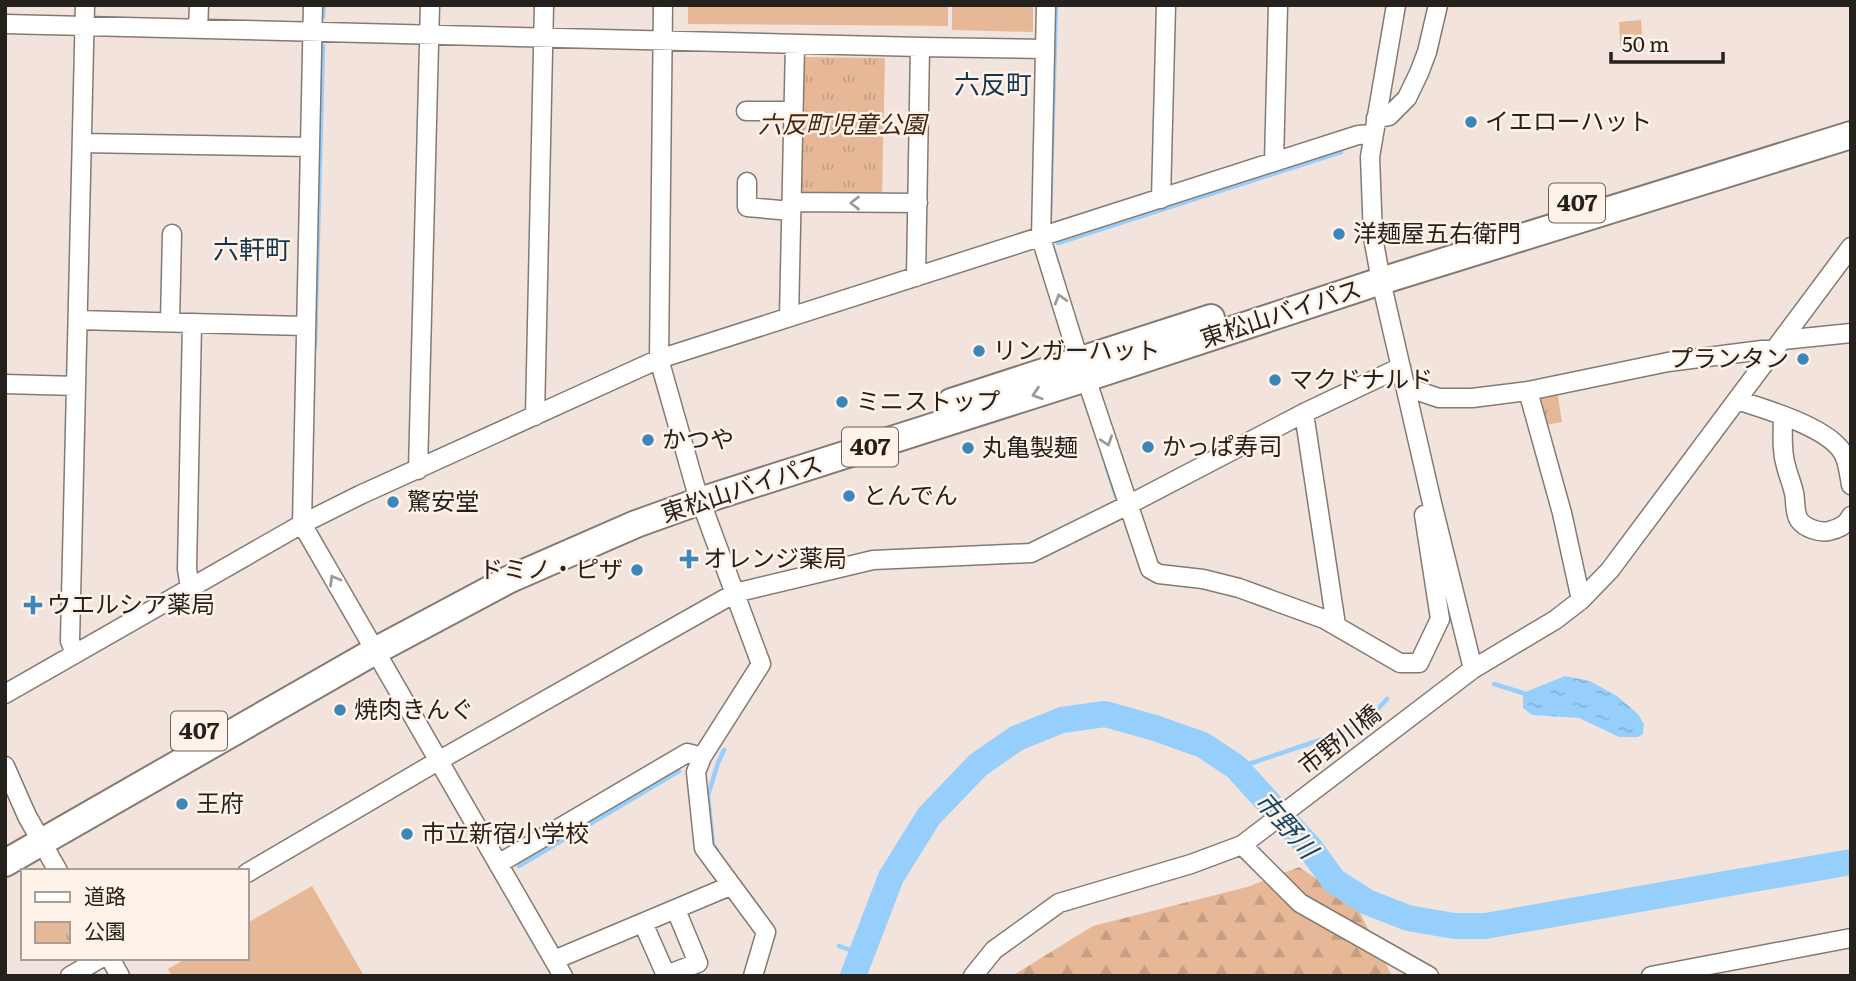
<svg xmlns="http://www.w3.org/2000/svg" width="1856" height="981" font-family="Literata,'Noto Sans JP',serif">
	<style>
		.forest { fill: url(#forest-firs) }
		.park { fill: url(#park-tufts) }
		.garden { fill: #e7b897 }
		.water { fill: url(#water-ripples) }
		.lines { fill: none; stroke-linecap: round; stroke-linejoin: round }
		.stream { stroke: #97cffc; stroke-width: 4.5 }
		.river { stroke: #97cffc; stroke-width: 26 }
		.minor-casing { stroke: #857a72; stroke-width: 21 }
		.highway-casing { stroke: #857a72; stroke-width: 30 }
		.minor { stroke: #fff; stroke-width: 18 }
		.highway { stroke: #fff; stroke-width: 26 }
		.oneway { stroke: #9d9b99 }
		.poi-dot { fill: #3c86ba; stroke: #fff2e9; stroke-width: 2.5 }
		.labels { text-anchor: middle; stroke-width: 5; stroke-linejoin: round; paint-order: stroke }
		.shield { fill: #fff2e9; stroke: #66605a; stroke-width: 2 }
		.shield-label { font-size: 23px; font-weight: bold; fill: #25211d }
		.poi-label { font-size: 24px; fill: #25211d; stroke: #fff2e9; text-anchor: start }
		.park-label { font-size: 24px; font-style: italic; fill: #41250f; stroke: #fff2e9 }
		.street-label { font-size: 24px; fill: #25211d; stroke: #fff2e9 }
		.neighbourhood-label { font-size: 26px; fill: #133750; stroke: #fff2e9 }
		.water-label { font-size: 26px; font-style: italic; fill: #0f466a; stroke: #fff2e9 }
	</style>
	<defs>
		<pattern id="forest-firs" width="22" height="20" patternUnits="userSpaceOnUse" patternTransform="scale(1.75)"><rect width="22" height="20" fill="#e7b897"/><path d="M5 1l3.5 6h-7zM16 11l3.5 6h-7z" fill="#c69e82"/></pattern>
		<pattern id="park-tufts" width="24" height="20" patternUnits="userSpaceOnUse" patternTransform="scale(1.75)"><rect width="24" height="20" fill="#e7b897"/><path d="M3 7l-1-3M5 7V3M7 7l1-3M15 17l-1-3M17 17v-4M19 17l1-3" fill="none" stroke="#c69e82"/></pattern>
		<pattern id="water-ripples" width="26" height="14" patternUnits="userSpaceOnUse" patternTransform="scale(1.75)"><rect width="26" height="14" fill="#97cffc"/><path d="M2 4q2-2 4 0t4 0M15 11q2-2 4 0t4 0" fill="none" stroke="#82b1d8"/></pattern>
	</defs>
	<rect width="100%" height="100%" fill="#f2e4dc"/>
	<!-- forest -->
	<path class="forest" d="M1299,867L1356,905L1392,976H1012L1093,926L1247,887Z"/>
	<!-- park -->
	<path class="park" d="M802,57L885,58L882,197L804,196L800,191Z
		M1557,390L1562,422L1541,426L1537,392Z"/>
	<!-- garden -->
	<path class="garden" d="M688,5H948V26L688,24Z
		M952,5H1033V32L952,30Z
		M1641,20L1643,52L1621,53L1619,22Z
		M312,886L364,976H172L168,969L187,958H247V923Z"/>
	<!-- water -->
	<path class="water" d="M1565,676L1590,681L1617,696L1638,714L1644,724L1643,734L1638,737H1619L1579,718L1532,715L1523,708V693Z"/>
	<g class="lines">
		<!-- stream -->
		<path class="stream" d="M323,17L324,5
			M1050,218L1056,5
			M1058,243L1341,152
			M315,346L323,46
			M1106,465L1116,496
			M1494,684L1523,693
			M1236,767L1255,762L1346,731L1361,723L1374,713L1387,699
			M717,850L713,845L708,795L718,763L724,750
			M519,866L679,771
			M839,946L861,954
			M91,976L94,974"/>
		<!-- river -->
		<path class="river" d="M853,976L891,877L929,816L978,765L1017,738L1062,720L1105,714L1155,728L1203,745L1236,767L1310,848L1334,881L1367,902L1408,918L1454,926H1485L1851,862"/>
		<!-- minor casing -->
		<g class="minor-casing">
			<path id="minor" d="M313,5L302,524L563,976
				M663,5L659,359L695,486L761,664L702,757L696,772L704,848L766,932L753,976
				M1046,5L1041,238L1079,360
				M1396,5L1370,157L1373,237L1381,281L1432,503L1473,669
				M5,24L920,47L1045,49
				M198,29L199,5
				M746,111H793
				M1376,118L1389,116L1407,98L1419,73L1427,52L1438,5
				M82,143L310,147
				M1274,162L1278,5
				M747,182V207L791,211
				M1161,199L1166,5
				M791,202L918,203
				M916,277L920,47
				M789,317L795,44
				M78,320L306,326
				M170,322L172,234
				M1783,340L1851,333
				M1086,378L1150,569L1159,574L1203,579L1239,588L1324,619L1400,663H1419L1440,619L1424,515
				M5,384L76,386
				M1406,387L1439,398H1472L1528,391L1668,362L1762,350H1774
				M1528,391L1562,513L1581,600
				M1737,400C1765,409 1828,427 1843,453C1848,462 1849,474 1851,485
				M1304,413L1336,625
				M535,416L544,5
				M1783,416C1783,433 1781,450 1786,466C1788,475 1792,483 1794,493C1796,501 1794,512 1799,520C1805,528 1819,533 1829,531C1838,529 1847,525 1851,516
				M418,470L430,5
				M190,588L187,569L192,323
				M75,653L70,641L85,5
				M5,694L302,524L360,495L659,359L1358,135L1373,134
				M5,766L27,816L58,871
				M1242,845L1300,903L1429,976
				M498,864L687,753L702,757
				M247,873L438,761L735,593L873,560L1031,553L1128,505L1304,413L1401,367
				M643,923L666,975L698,963L676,910
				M110,958L120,976
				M554,960L730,886
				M70,976L101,958
				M973,976L994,950L1059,903L1191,864L1242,845L1473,669L1555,620L1581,600L1610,570L1851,247
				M1651,976L1851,938"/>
		</g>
		<!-- highway casing -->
		<g class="highway-casing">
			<path id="highway" d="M951,402L1211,318
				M5,863L375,651L510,579L636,524L700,501L1086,378L1381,281L1851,135"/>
		</g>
		<!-- minor -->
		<use href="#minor" class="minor"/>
		<!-- highway -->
		<use href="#highway" class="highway"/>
	</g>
	<!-- one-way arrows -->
	<defs><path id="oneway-chevron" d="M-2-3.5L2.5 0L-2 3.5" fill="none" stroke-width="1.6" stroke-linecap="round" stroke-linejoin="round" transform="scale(1.75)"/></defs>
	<g class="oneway">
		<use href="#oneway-chevron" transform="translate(855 203) rotate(-180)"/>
		<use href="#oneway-chevron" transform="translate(1060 299) rotate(-107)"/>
		<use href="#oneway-chevron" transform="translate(1037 394) rotate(162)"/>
		<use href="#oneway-chevron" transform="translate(1107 441) rotate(71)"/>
		<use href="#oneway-chevron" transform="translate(334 580) rotate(-120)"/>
	</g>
	<!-- markers -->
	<g class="poi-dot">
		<circle cx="1471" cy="122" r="7"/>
		<circle cx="1339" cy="234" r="7"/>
		<circle cx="979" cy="351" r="7"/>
		<circle cx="1803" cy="359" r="7"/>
		<circle cx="1275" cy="380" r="7"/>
		<circle cx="842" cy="402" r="7"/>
		<circle cx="648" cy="440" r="7"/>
		<circle cx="1148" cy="447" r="7"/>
		<circle cx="968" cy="448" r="7"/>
		<circle cx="849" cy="496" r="7"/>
		<circle cx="393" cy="502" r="7"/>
		<path d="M685.5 548.5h7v7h7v7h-7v7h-7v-7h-7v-7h7z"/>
		<circle cx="637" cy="570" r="7"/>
		<path d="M29.5 594.5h7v7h7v7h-7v7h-7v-7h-7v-7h7z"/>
		<circle cx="340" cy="710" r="7"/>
		<circle cx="182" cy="804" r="7"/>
		<circle cx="407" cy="834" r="7"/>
	</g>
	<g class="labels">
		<!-- shield labels -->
		<g class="shield">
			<rect x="1549" y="183.5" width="56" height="39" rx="5"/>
			<rect x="842" y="427.5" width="56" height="39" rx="5"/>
			<rect x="171" y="711.5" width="56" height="39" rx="5"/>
		</g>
		<g class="shield-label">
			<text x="1577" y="211">407</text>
			<text x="870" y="455">407</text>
			<text x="199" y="739">407</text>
		</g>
		<!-- poi labels -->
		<g class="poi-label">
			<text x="1485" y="130">イエローハット</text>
			<text x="1353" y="242">洋麺屋五右衛門</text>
			<text x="993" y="359">リンガーハット</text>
			<text x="1789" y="367" text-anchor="end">プランタン</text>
			<text x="1289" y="388">マクドナルド</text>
			<text x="856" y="410">ミニストップ</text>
			<text x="662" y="448">かつや</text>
			<text x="1162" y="455">かっぱ寿司</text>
			<text x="982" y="456">丸亀製麺</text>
			<text x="863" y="504">とんでん</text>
			<text x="407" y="510">驚安堂</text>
			<text x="703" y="567">オレンジ薬局</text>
			<text x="623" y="578" text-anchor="end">ドミノ・ピザ</text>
			<text x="47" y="613">ウエルシア薬局</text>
			<text x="354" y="718">焼肉きんぐ</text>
			<text x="196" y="812">王府</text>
			<text x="421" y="842">市立新宿小学校</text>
		</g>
		<!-- park labels -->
		<g class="park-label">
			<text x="842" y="133">六反町児童公園</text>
		</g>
		<!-- street labels -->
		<g class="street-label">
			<text transform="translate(1281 314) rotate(-18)" y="8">東松山バイパス</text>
			<text transform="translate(742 489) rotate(-18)" y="8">東松山バイパス</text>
			<text transform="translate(1340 740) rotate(-38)" y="8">市野川橋</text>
		</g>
		<!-- neighbourhood labels -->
		<g class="neighbourhood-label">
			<text x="993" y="94">六反町</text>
			<text x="252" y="259">六軒町</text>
		</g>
		<!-- water labels -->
		<g class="water-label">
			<text transform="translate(1286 825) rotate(49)" y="9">市野川</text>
		</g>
	</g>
	<!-- border -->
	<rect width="1856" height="981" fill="none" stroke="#25211d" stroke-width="14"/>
	<!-- legend -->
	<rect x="21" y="869" width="228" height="91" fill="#fff2e9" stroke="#a89e97" stroke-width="2"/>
	<rect x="35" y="892" width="35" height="10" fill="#ffffff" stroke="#a89e97" stroke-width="2"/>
	<text x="84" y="904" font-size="21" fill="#25211d">道路</text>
	<rect x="35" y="922" width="35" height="21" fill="url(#park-tufts)" stroke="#a89e97" stroke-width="2"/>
	<text x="84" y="939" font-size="21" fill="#25211d">公園</text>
	<!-- scale -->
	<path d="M1611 52v10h112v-10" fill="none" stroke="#25211d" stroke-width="3.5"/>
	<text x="1622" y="52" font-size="21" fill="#25211d" stroke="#fff2e9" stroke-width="5" paint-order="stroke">50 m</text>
</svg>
